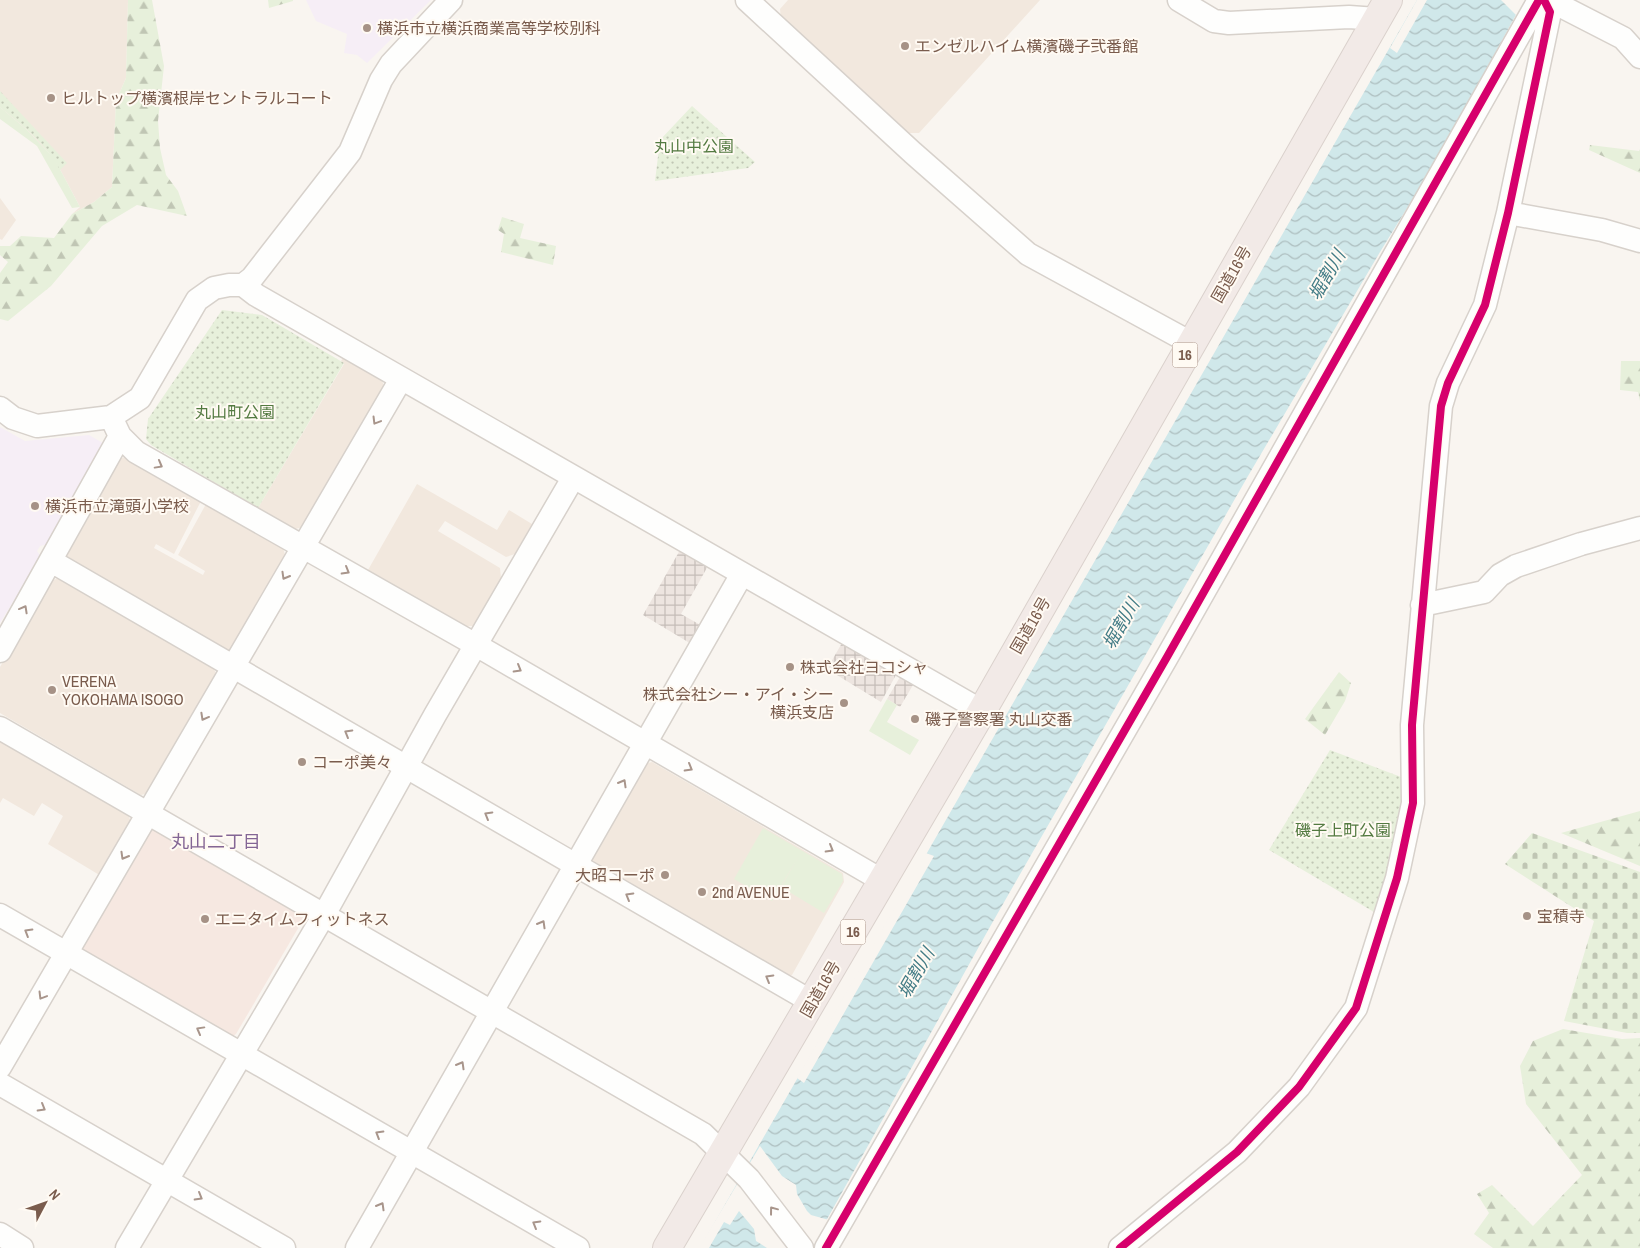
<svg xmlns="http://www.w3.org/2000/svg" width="1640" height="1248" font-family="'Archivo Narrow','Noto Sans JP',sans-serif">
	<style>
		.residential { fill: #f2e8de }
		.commercial { fill: #f6e8e1 }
		.industrial { fill: url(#industrial-grid) }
		.education { fill: #f6eef6 }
		.grass { fill: #e7f0db }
		.forest { fill: url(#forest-firs) }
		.cemetery { fill: url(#cemetery-stones) }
		.park { fill: url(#park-dots) }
		.water { fill: url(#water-waves) }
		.pier { fill: #f9f5f0 }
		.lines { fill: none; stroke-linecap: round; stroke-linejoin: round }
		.minor-casing { stroke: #d7d1cb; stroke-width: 25 }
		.highway-casing { stroke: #dad1cc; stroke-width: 30 }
		.minor { stroke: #fefefd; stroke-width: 22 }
		.highway { stroke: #f2eae7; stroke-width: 28 }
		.cycleway-casing { stroke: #fffaf3; stroke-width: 11 }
		.cycleway { stroke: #d6006c; stroke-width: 8 }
		.oneway { stroke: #a8958b }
		.poi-dot { fill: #a69286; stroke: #fffaf3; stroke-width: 2 }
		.labels { text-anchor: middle; stroke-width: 4; stroke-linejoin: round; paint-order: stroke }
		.shield { fill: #fffaf3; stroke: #a28b7f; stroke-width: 1 }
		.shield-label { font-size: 15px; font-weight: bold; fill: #7a5c4d }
		.poi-label { font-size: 16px; fill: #7a5c4d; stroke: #fffaf3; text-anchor: start }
		.park-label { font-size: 16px; fill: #537a41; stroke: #fffaf3 }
		.street-label { font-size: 16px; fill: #7a5c4d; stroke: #fffaf3 }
		.water-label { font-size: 18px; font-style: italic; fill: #437c86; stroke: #fffaf3 }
		.neighbourhood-label { font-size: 18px; fill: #846695; stroke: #fffaf3 }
	</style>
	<defs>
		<pattern id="industrial-grid" width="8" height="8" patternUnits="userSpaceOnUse" patternTransform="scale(1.25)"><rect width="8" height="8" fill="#ede5e0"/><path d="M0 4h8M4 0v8" fill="none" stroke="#c5bdb8"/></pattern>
		<pattern id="forest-firs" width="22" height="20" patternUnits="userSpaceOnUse" patternTransform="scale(1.25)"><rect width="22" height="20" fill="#e7f0db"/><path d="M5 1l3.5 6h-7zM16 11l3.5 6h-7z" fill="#c0c6b4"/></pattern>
		<pattern id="cemetery-stones" width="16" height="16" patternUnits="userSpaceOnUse" patternTransform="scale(1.25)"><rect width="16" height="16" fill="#e7f0db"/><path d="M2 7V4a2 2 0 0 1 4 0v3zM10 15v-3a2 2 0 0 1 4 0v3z" fill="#c0c6b4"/></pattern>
		<pattern id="park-dots" width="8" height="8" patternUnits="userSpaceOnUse" patternTransform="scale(1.25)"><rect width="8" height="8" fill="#e7f0db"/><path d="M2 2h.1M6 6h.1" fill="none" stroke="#c0c6b4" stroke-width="1.8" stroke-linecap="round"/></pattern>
		<pattern id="water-waves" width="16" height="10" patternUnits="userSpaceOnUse" patternTransform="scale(1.25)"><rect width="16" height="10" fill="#d0e8ea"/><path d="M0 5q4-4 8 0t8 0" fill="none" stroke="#aebfc0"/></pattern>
	</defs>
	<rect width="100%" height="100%" fill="#f9f5f0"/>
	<!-- residential -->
	<path class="residential" d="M0,0H128L126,78L116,101L112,187L94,202L72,214L80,207L54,158L26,129L0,107Z
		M788,0H1040L919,133H907L781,19L780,9Z
		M0,198L16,220L2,240L0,239Z
		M344,356L381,377L386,393L308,526L295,529L258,508L344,364L341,361Z
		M125,457L201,501L174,554L156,544L154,548L203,575L205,571L178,555L206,504L283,548L286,558L234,650L223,653L68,561L65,551L116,460Z
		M417,484L497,530L509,510L532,524L515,554L506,557L445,521L438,531L500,568L501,579L474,626H466L368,570Z
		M59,578L214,669L217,676L149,793L141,795L0,713V667L50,581Z
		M0,741L128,814L132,825L101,876L48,844L63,816L42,803L34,816L3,798L0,803Z
		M652,762L843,873L844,882L792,975L783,976L593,866L590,857L644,764Z"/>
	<!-- commercial -->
	<path class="commercial" d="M156,829L301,913L303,920L236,1034L230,1038L84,953L82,945L147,831Z"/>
	<!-- industrial -->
	<path class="industrial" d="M680,550L708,566L681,614L704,627L693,645L643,615Z
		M842,643L896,675L881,702L827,669Z
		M900,677L913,685L900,707L887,699Z"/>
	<!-- education -->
	<path class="education" d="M306,0H431L367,63L357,55L344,53L347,34L316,21Z
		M0,427L25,441L89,435L103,443L93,468L48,544L40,546L37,551L41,557L0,623Z"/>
	<!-- grass -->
	<path class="grass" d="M0,107L26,129L54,158L80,207L72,208L37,146L0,119Z
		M887,699L897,705L887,722L919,740L910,755L869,731Z
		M763,828L842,874L843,881L824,913L781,887L800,854L772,901L734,879Z"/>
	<!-- forest -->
	<path class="forest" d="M128,0H152L164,66L158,121L160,148L166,175L178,191L187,216L137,205L102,226L51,286L8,321L0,319V273L8,262L0,255V246H10L21,236L54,238L72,214L94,202L112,187L116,101L126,78Z
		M268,0H293V1L269,8Z
		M1590,145L1639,151L1640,149V173L1589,150Z
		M502,217L524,224L520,238L556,246L553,265L501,252L504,234L498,230Z
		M1621,361H1640V401L1638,392L1620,390Z
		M1339,672L1351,683L1345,701L1325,735L1305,719Z
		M1640,811V866L1561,833Z
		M1563,1029L1622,1039L1640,1038V1248H1493L1474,1234L1489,1213L1477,1194L1492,1185L1533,1226L1582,1175L1526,1104L1520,1066L1533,1041Z"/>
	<!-- cemetery -->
	<path class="cemetery" d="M1532,833L1640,872V1033H1627L1564,1021L1594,921L1505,864Z"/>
	<!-- park -->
	<path class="park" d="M0,91L67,163L60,170C47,144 22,125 0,107Z
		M692,106L755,162L748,168L655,181L660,140Z
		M222,310L262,315L344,363L258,508L151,445L146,439L148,419Z
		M1330,750L1401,777L1404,805L1379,915L1269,850Z"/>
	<!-- water -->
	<path class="water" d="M1417,0H1524L1436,161L1380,252L1248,476L991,925L811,1248H700Z"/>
	<!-- pier -->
	<path class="pier" d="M1417,0H1427L1397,53L1390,48Z
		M1501,0H1526L1517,16Z
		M926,853L934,856L804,1083L797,1078Z
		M760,1146L782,1176L796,1185L797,1194L807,1211L811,1215L829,1220L811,1248H767L756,1241L754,1229L739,1211L730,1225L724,1222L709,1248H699Z"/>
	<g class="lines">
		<!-- minor casing -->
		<g class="minor-casing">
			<path id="minor" d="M747,0L913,153L1028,254L1191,343
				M1179,0L1214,21L1229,23L1349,17L1377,19
				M1549,0L1623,38L1640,57
				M1508,213L1602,230L1640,241
				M243,285L252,278L350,152L381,80L391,64L451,0
				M0,408L13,418L37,426L111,417L140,398L197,300L214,288L229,285H243L256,295L982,711
				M111,417L120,436L136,452L476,645L883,881
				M51,561L812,1002
				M1422,605L1484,592L1500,575L1516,566L1581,544L1640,528
				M0,651L120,436
				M0,728L703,1134L749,1179L802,1248
				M0,915L578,1248
				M0,1067L401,379
				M0,1084L284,1248
				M0,1234L22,1248
				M127,1248L324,915L435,715L573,478
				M357,1248L742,574
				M826,1248L1167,657L1539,0
				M1120,1248L1237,1152L1299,1087L1356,1008L1397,878L1413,803L1412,725L1441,406L1448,383L1485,305L1508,213L1550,12L1544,0"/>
		</g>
		<!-- highway casing -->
		<g class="highway-casing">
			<path id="highway" d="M667,1248L982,711L1388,0"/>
		</g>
		<!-- minor -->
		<use href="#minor" class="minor"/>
		<!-- highway -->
		<use href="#highway" class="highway"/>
		<!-- cycleway casing -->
		<g class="cycleway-casing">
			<path id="cycleway" d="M826,1248L1167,657L1539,0
				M1120,1248L1237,1152L1299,1087L1356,1008L1397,878L1413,803L1412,725L1441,406L1448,383L1485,305L1508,213L1550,12L1544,0"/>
		</g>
		<!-- cycleway -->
		<use href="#cycleway" class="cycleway"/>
	</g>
	<!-- one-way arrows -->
	<defs><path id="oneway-chevron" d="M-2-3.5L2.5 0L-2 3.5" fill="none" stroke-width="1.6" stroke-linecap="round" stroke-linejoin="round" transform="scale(1.25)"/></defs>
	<g class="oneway">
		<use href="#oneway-chevron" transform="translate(376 421) rotate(121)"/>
		<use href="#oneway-chevron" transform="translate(159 465) rotate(29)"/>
		<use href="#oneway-chevron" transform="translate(346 571) rotate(30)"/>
		<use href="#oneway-chevron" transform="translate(285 576) rotate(120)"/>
		<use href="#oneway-chevron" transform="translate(24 609) rotate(-61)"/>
		<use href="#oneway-chevron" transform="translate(518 669) rotate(30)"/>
		<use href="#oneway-chevron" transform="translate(204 717) rotate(119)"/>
		<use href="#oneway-chevron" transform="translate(348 733) rotate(-150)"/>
		<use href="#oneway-chevron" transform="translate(689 768) rotate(30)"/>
		<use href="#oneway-chevron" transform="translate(623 783) rotate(-60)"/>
		<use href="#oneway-chevron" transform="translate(488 815) rotate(-150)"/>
		<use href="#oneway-chevron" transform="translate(830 849) rotate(30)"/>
		<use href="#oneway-chevron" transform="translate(124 856) rotate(120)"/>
		<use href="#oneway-chevron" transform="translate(629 896) rotate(-150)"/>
		<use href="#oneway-chevron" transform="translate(542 924) rotate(-60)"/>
		<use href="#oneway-chevron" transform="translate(28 932) rotate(-149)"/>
		<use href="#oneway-chevron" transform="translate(769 978) rotate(-150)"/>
		<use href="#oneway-chevron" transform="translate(42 996) rotate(121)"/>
		<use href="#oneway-chevron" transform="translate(200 1030) rotate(-151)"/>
		<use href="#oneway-chevron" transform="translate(461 1065) rotate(-60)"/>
		<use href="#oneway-chevron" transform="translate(42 1108) rotate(30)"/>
		<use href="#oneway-chevron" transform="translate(379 1134) rotate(-149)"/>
		<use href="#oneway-chevron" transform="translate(199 1197) rotate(30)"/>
		<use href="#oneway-chevron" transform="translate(381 1206) rotate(-60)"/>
		<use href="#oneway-chevron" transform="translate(773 1210) rotate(-127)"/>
		<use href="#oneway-chevron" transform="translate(536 1224) rotate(-150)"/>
	</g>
	<!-- markers -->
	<g class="poi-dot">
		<circle cx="367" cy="28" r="5"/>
		<circle cx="905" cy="46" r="5"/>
		<circle cx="51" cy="98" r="5"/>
		<circle cx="35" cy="506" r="5"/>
		<circle cx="790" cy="667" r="5"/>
		<circle cx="52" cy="690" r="5"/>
		<circle cx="844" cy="703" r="5"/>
		<circle cx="915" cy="719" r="5"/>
		<circle cx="302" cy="762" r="5"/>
		<circle cx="665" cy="875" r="5"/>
		<circle cx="702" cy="892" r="5"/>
		<circle cx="1527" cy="916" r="5"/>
		<circle cx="205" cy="919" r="5"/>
	</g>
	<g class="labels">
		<!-- shield labels -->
		<g class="shield">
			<rect x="1172.5" y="342.5" width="25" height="25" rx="4"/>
			<rect x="840.5" y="919.5" width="25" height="25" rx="4"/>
		</g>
		<g class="shield-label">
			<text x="1185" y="360">16</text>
			<text x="853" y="937">16</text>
		</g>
		<!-- poi labels -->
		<g class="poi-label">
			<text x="377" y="34">横浜市立横浜商業高等学校別科</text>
			<text x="915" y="52">エンゼルハイム横濱磯子弐番館</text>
			<text x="61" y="104">ヒルトップ横濱根岸セントラルコート</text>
			<text x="45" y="512">横浜市立滝頭小学校</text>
			<text x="800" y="673">株式会社ヨコシャ</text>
			<text x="62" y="687">VERENA<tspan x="62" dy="18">YOKOHAMA ISOGO</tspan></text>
			<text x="834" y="700" text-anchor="end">株式会社シー・アイ・シー<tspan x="834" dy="18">横浜支店</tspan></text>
			<text x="925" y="725">磯子警察署 丸山交番</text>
			<text x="312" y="768">コーポ美々</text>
			<text x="655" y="881" text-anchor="end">大昭コーポ</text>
			<text x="712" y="898">2nd AVENUE</text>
			<text x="1537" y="922">宝積寺</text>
			<text x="215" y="925">エニタイムフィットネス</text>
		</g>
		<!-- park labels -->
		<g class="park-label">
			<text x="694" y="152">丸山中公園</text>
			<text x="235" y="418">丸山町公園</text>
			<text x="1343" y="836">磯子上町公園</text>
		</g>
		<!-- street labels -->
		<g class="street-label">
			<text transform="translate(1231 274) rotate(-60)" y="6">国道16号</text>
			<text transform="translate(1030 625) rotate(-60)" y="6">国道16号</text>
			<text transform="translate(820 989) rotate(-60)" y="6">国道16号</text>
		</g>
		<!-- water labels -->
		<g class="water-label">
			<text transform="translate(1327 275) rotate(-60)" y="6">堀割川</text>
			<text transform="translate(1121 624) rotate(-60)" y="6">堀割川</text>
			<text transform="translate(916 973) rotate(-60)" y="6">堀割川</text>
		</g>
		<!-- neighbourhood labels -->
		<g class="neighbourhood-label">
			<text x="216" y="848">丸山二丁目</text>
		</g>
	</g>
	<!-- north arrow -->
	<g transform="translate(45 1203) rotate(49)" stroke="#fffaf3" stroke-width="4" paint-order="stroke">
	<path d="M0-4L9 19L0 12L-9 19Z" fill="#7a5c4d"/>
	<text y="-8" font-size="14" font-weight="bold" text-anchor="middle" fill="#7a5c4d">N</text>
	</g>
</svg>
